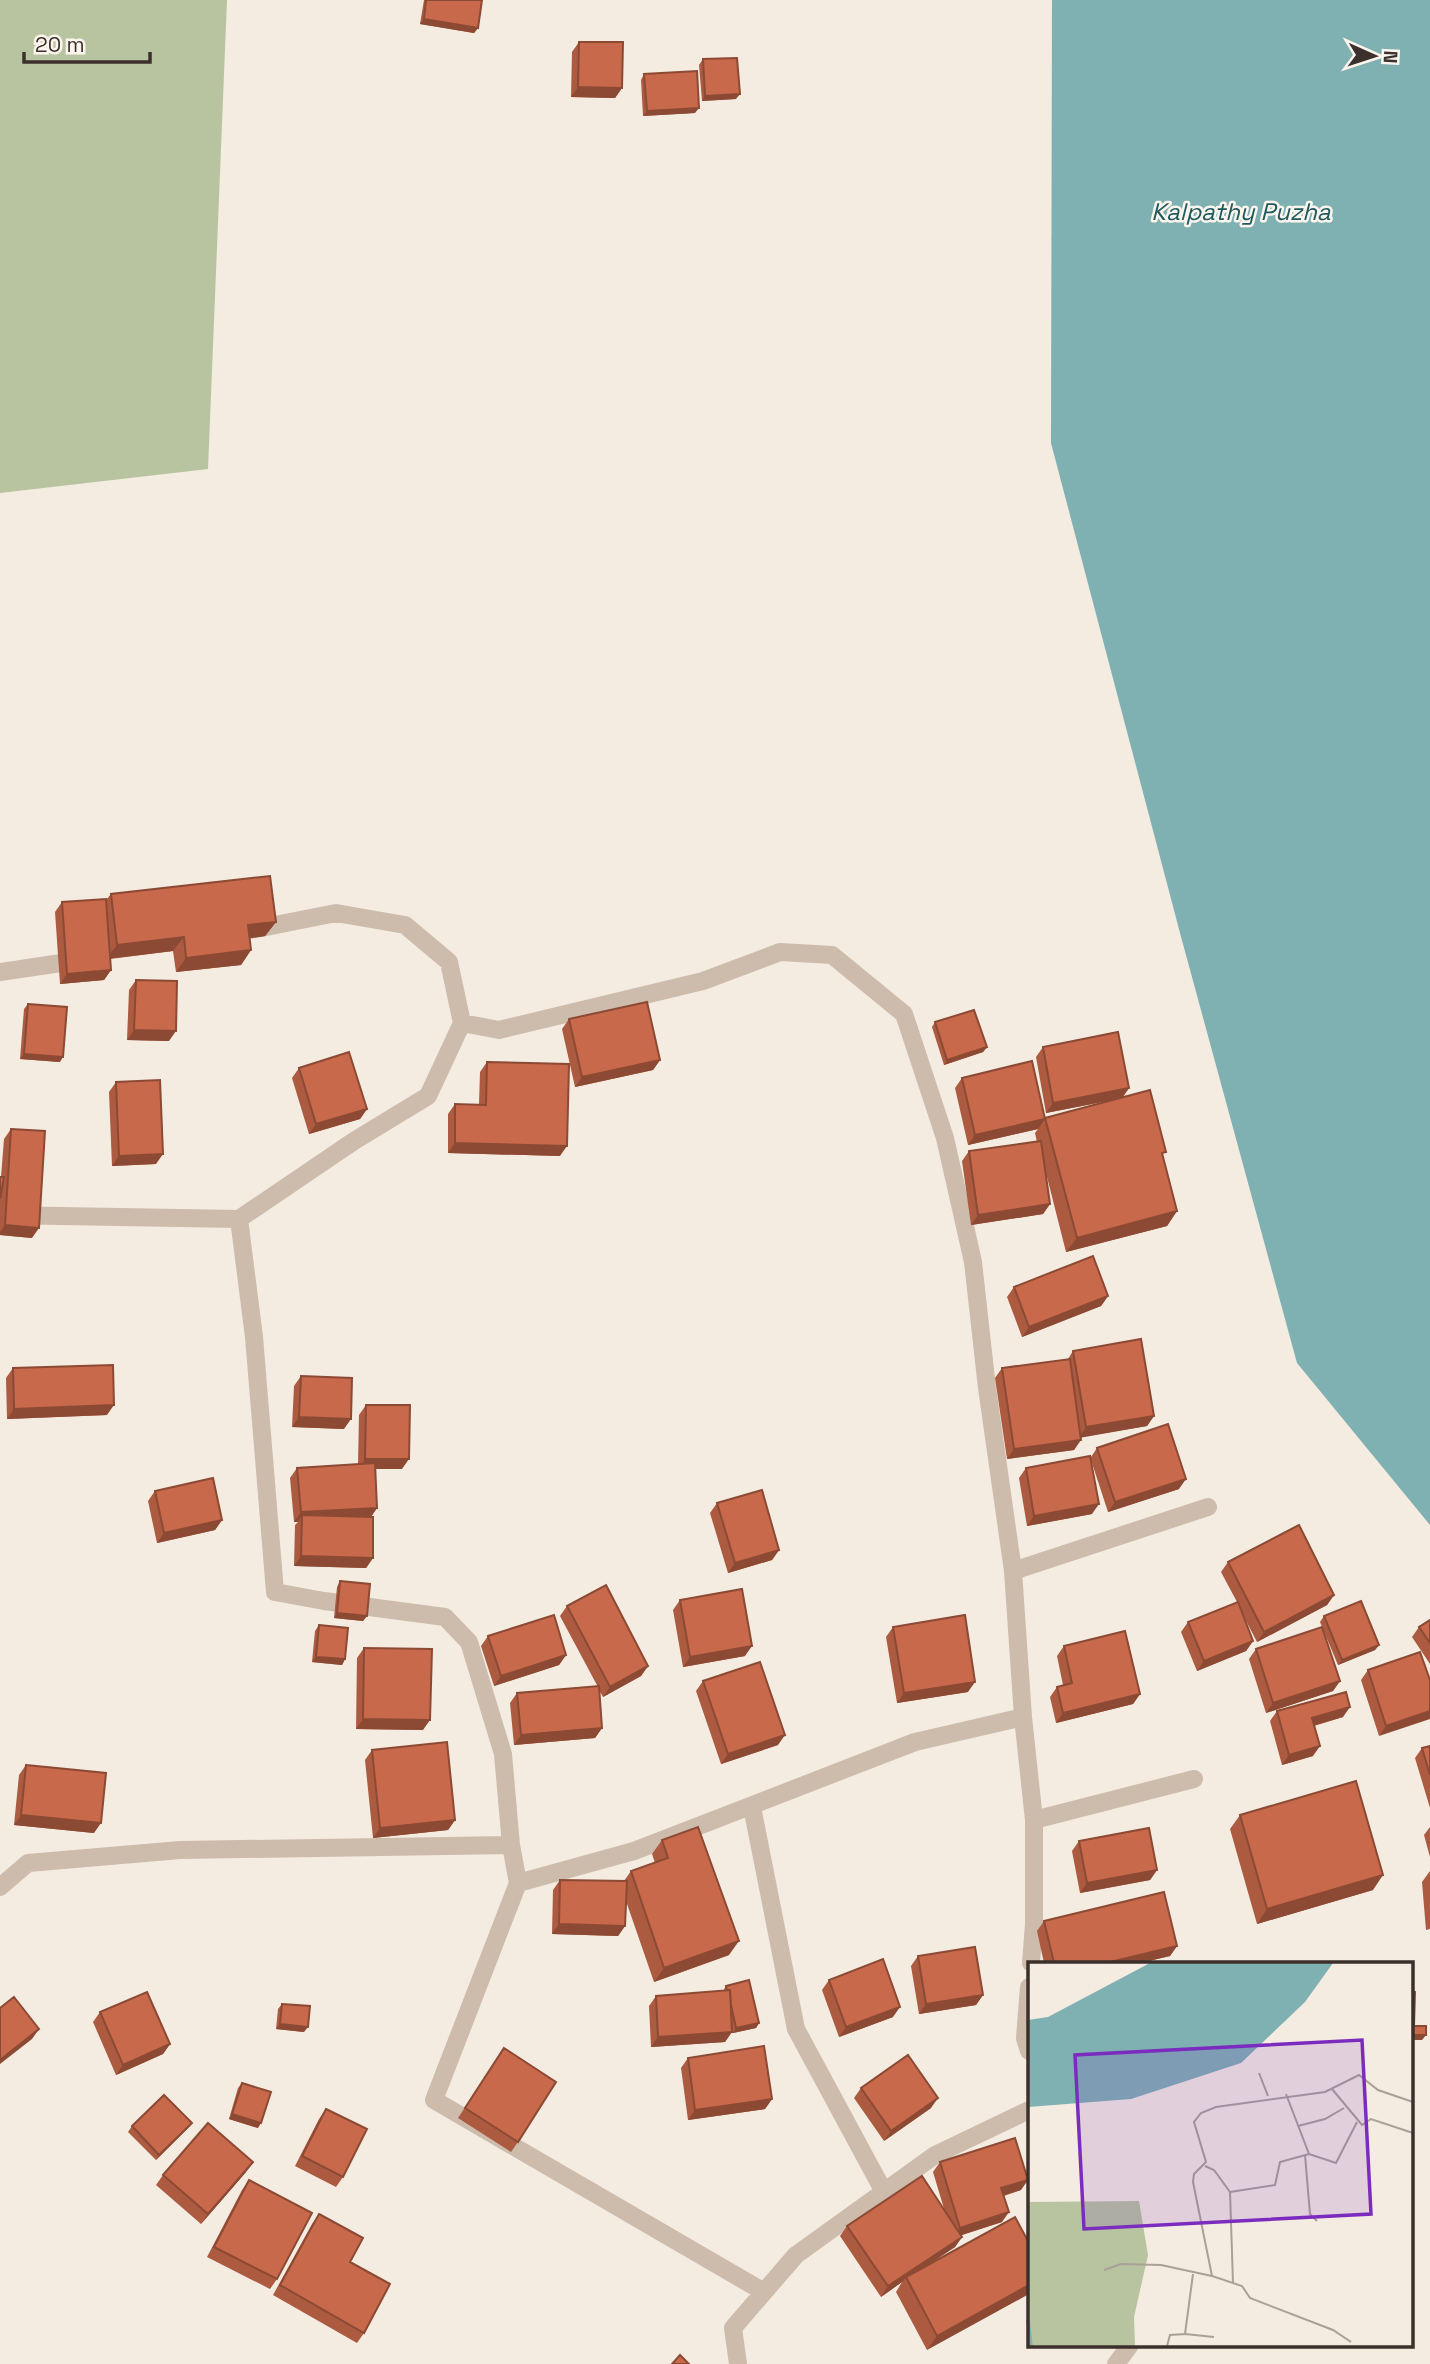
<svg xmlns="http://www.w3.org/2000/svg" width="1430" height="2364" font-family="'Space Grotesk',sans-serif">
	<style>
		.green { fill: #b8c4a0 }
		.water { fill: #7fb0b2 }
		.lines { fill: none; stroke-linecap: round; stroke-linejoin: round }
		.street { stroke: #cdbbac; stroke-width: 18 }
		.wall { fill: #ac5a40 }
		.shaded-wall { fill: #8c4a34 }
		.building { fill: #c8694b; stroke: #8c4a34; stroke-width: 2 }
		.labels { text-anchor: middle; stroke-width: 5; stroke-linejoin: round; paint-order: stroke }
		.water-label { font-size: 24px; font-style: italic; fill: #1f5a5e; stroke: #fbf5ee }
		.inset-river { fill: none; stroke: #7fb0b2; stroke-width: 3.5 }
		.inset-road { fill: none; stroke: #aaa098; stroke-width: 2 }
		.view { fill: #7b2cbf; fill-opacity: 0.15; stroke: #7b2cbf; stroke-width: 3.5 }
		.inset-edge { fill: none; stroke: #3b302b; stroke-width: 3.5 }
	</style>
	<rect width="100%" height="100%" fill="#f4ebe1"/>
	<!-- green -->
	<path class="green" d="M0,0H227L208,469L0,493Z"/>
	<!-- water -->
	<path class="water" d="M1052,0H1430V1525L1297,1363L1180,933L1051,443Z"/>
	<g class="lines">
		<!-- street -->
		<path class="street" d="M250,930L336,913L405,925L449,962L462,1023L499,1030L703,981L780,952L832,955L904,1014L945,1138L973,1262L987,1388L1013,1571L1023,1717L1034,1820V1924L1031,1963
			M0,972L81,960
			M0,1215L239,1219L354,1141L428,1096L462,1023
			M239,1219L254,1337L275,1592L324,1601L445,1617L469,1642L503,1754L511,1845L518,1883L634,1851L915,1742L1023,1717
			M1013,1571L1208,1507
			M752,1807L796,2029L884,2192
			M1034,1820L1194,1779
			M518,1883L434,2100L764,2292
			M0,1887L28,1863L180,1850L511,1845
			M1029,1987L1025,2038L1029,2051
			M738,2364L733,2328L796,2255L935,2155L1029,2110
			M1116,2364L1130,2345"/>
	</g>
	<!-- wall -->
	<path class="wall" d="M424,0H482L478,28L474,33L420,24Z
		M579,42L622,88L615,98L571,97L572,52Z
		M703,59L736,99L702,101L699,65Z
		M644,74L695,113L643,116L641,80Z
		M111,894L276,922L265,936L250,938L251,950L241,965L176,972L173,951L110,959L111,970L104,980L60,984L55,912L62,902L106,900Z
		M136,980L169,1041L127,1040L129,990Z
		M28,1004L60,1062L20,1059L24,1009Z
		M569,1019L660,1060L653,1070L575,1087L562,1029Z
		M935,1022L987,1047L983,1052L944,1065L932,1027Z
		M1043,1047L1129,1088L1122,1098L1163,1157L1177,1211L1167,1226L1066,1252L1046,1173L1050,1204L1043,1214L971,1225L962,1161L969,1151L1037,1142L1035,1133L1038,1129L968,1145L955,1088L962,1078L1045,1118L1113,1100L1046,1113L1036,1057Z
		M487,1062L560,1156L448,1153V1114L455,1104H479L480,1072Z
		M299,1068L367,1109L360,1119L309,1134L292,1078Z
		M116,1082L156,1164L112,1166L109,1092Z
		M11,1129L32,1238L0,1235V1177H1L4,1139Z
		M1014,1287L1108,1296L1101,1306L1022,1337L1007,1297Z
		M1073,1351L1154,1416L1147,1426L1081,1437L1074,1450L1007,1459L995,1378L1002,1368L1068,1359Z
		M13,1368L107,1415L7,1419L6,1378Z
		M301,1376L344,1429L292,1427L294,1386Z
		M366,1405L402,1469H375L377,1508L371,1517L373,1558L366,1568L294,1566L295,1525L298,1522H294L290,1478L297,1468L358,1464L359,1415Z
		M1097,1448L1179,1489L1108,1512L1092,1463V1514L1027,1526L1019,1478L1026,1468L1091,1457Z
		M155,1491L222,1520L215,1530L157,1543L148,1501Z
		M717,1503L779,1550L772,1560L728,1573L710,1513Z
		M1228,1562L1334,1595L1327,1605L1257,1642L1243,1615L1253,1641L1246,1651L1197,1671L1181,1632L1188,1622L1237,1602L1221,1572Z
		M340,1581L367,1616L363,1621L334,1618L337,1587Z
		M680,1600L745,1656L683,1667L673,1610Z
		M567,1606L648,1666L641,1676L603,1697L599,1690L602,1728L595,1738L514,1745L510,1703L517,1693L598,1687L560,1616Z
		M1324,1616L1379,1645L1375,1650L1338,1665L1320,1622Z
		M1430,1620V1664L1412,1637L1419,1627Z
		M319,1625L345,1659L342,1665L312,1662L315,1631Z
		M893,1627L968,1692L897,1703L886,1637Z
		M488,1636L566,1655L559,1665L494,1686L481,1646Z
		M1064,1646L1140,1694L1133,1704L1056,1723L1050,1697L1057,1687L1063,1685L1057,1656Z
		M364,1648L423,1730L356,1729L357,1658Z
		M1256,1649L1340,1681L1333,1691L1266,1713L1249,1659Z
		M1368,1670L1430,1680L1379,1736L1361,1680Z
		M703,1681L778,1745L721,1764L696,1691Z
		M1277,1711L1343,1717L1314,1726L1313,1756L1282,1765L1270,1721Z
		M1430,1746V1808L1415,1758L1422,1748Z
		M372,1750L455,1820L448,1830L373,1838L365,1760Z
		M26,1765L94,1833L14,1825L19,1775Z
		M1240,1815L1373,1890L1257,1924L1230,1829Z
		M1430,1827V1857L1424,1835Z
		M662,1840L729,1955L654,1982L626,1901L625,1926L618,1936L552,1934L553,1890L560,1880L624,1881L631,1871L655,1863L652,1854Z
		M1079,1841L1157,1870L1150,1880L1080,1893L1072,1851Z
		M1430,1871V1929L1426,1930L1422,1882Z
		M1044,1921L1177,1946L1170,1956L1140,1963H1044L1037,1931Z
		M918,1956L983,1995L976,2005L919,2014L911,1966Z
		M829,1980L893,2017L839,2037L822,1990Z
		M726,1986L759,2023L756,2028L733,2033L732,2031L725,2042L651,2047L649,2006L656,1996L723,1991Z
		M282,2004L304,2032L276,2029L278,2009Z
		M100,2012L170,2044L163,2054L116,2075L93,2022Z
		M504,2048L518,2142L511,2152L458,2118Z
		M688,2058L772,2099L765,2109L688,2120L681,2068Z
		M242,2083L258,2128L229,2119L238,2088Z
		M861,2088L931,2108L884,2141L854,2098Z
		M326,2109L343,2177L336,2187L295,2166L319,2119Z
		M192,2123L188,2128L156,2160L128,2132L132,2126Z
		M940,2162L1021,2190L1004,2196L1002,2222L961,2235L962,2237L955,2247L927,2265L1029,2243L927,2350L896,2292L902,2282L881,2297L840,2236L847,2226L945,2212L933,2172Z
		M246,2172L201,2224L156,2185L163,2175Z
		M249,2180L277,2279L270,2289L207,2257L242,2190Z
		M319,2214L350,2262L364,2333L357,2343L273,2295L312,2224Z"/>
	<!-- shaded-wall -->
	<path class="shaded-wall" d="M424,19L478,28L474,33L420,24Z
		M578,87L622,88L615,98L571,97Z
		M740,94L736,99L702,101L705,96Z
		M699,108L695,113L643,116L647,111Z
		M276,922L265,936L238,940L248,925Z
		M184,937L173,951L106,959L117,945Z
		M251,950L241,965L176,972L186,958Z
		M111,970L104,980L60,984L67,974Z
		M134,1030L176,1031L169,1041L127,1040Z
		M987,1047L983,1052L944,1065L947,1060Z
		M24,1054L63,1057L60,1062L20,1059Z
		M660,1060L653,1070L575,1087L582,1077Z
		M1129,1088L1122,1098L1046,1113L1053,1103Z
		M367,1109L360,1119L309,1134L316,1124Z
		M1045,1119L1038,1129L968,1145L975,1135Z
		M455,1143L567,1146L560,1156L448,1153Z
		M163,1154L156,1164L112,1166L119,1156Z
		M1050,1204L1043,1214L971,1225L978,1215Z
		M1177,1211L1167,1226L1066,1252L1077,1238Z
		M5,1225L39,1228L32,1238L0,1235V1232Z
		M1108,1296L1101,1306L1022,1337L1029,1327Z
		M114,1405L107,1415L7,1419L14,1409Z
		M1154,1416L1147,1426L1079,1438L1086,1427Z
		M299,1417L351,1419L344,1429L292,1427Z
		M1081,1440L1074,1450L1007,1459L1014,1449Z
		M365,1459H409L402,1469H358Z
		M1186,1479L1179,1489L1108,1512L1115,1502Z
		M1099,1504L1092,1514L1027,1526L1034,1516Z
		M377,1508L370,1518L302,1515L298,1522H294L301,1512Z
		M222,1520L215,1530L157,1543L164,1533Z
		M779,1550L772,1560L728,1573L735,1563Z
		M301,1556L373,1558L366,1568L294,1566Z
		M1334,1595L1327,1605L1257,1642L1264,1632Z
		M337,1613L367,1616L363,1621L334,1618Z
		M1253,1641L1246,1651L1197,1671L1204,1661Z
		M1379,1645L1375,1650L1338,1665L1342,1660Z
		M752,1646L745,1656L683,1667L690,1657Z
		M566,1655L559,1665L494,1686L501,1676Z
		M316,1657L345,1659L342,1665L312,1662Z
		M648,1666L641,1676L603,1697L610,1687Z
		M1340,1681L1333,1691L1266,1713L1273,1703Z
		M975,1682L968,1692L897,1703L904,1693Z
		M1140,1694L1133,1704L1056,1723L1063,1713Z
		M1350,1707L1343,1717L1305,1728L1312,1718Z
		M1430,1711V1719L1379,1736L1386,1726Z
		M363,1719L430,1720L423,1730L356,1729Z
		M602,1728L595,1738L514,1745L521,1735Z
		M785,1735L778,1745L721,1764L728,1754Z
		M1320,1746L1313,1756L1282,1765L1289,1755Z
		M21,1815L101,1823L94,1833L14,1825Z
		M455,1820L448,1830L373,1838L380,1828Z
		M1157,1870L1150,1880L1080,1893L1087,1883Z
		M1383,1875L1373,1890L1257,1924L1267,1909Z
		M559,1924L625,1926L618,1936L552,1934Z
		M739,1941L729,1955L654,1982L664,1968Z
		M1177,1946L1170,1956L1140,1963H1106Z
		M983,1995L976,2005L919,2014L926,2004Z
		M900,2007L893,2017L839,2037L846,2027Z
		M759,2023L756,2028L733,2033L736,2028Z
		M280,2024L308,2027L304,2032L276,2029Z
		M39,2029L32,2039L0,2064V2060Z
		M732,2032L725,2042L651,2047L658,2037Z
		M1411,2035H1426L1422,2040H1411Z
		M170,2044L163,2054L116,2075L123,2065Z
		M938,2098L931,2108L884,2141L891,2131Z
		M772,2099L765,2109L688,2120L695,2110Z
		M232,2114L261,2123L258,2128L229,2119Z
		M192,2123L188,2128L156,2160L159,2155Z
		M253,2162L246,2172L201,2224L208,2214Z
		M1028,2180L1021,2190L994,2198L1001,2188Z
		M1009,2212L1002,2222L953,2238L960,2228Z
		M962,2237L955,2247L907,2279L906,2277L902,2282L881,2297L888,2286Z
		M1029,2285V2294L927,2350L937,2336Z"/>
	<!-- building -->
	<path class="building" d="M426,0H482L478,28L424,19Z
		M579,42H623L622,88L578,87Z
		M737,58L740,94L705,96L703,59Z
		M697,71L699,108L647,111L644,74Z
		M270,876L276,922L248,925L251,950L186,958L184,937L117,945L111,894Z
		M106,899L111,970L67,974L62,902Z
		M136,980L177,981L176,1031L134,1030Z
		M647,1002L660,1060L582,1077L569,1019Z
		M28,1004L67,1007L63,1057L24,1054Z
		M974,1010L987,1047L947,1060L935,1022Z
		M1118,1032L1129,1088L1053,1103L1043,1047Z
		M349,1052L367,1109L316,1124L299,1068Z
		M1032,1061L1045,1119L975,1135L962,1078Z
		M487,1062L569,1064L567,1146L455,1143V1104L486,1105Z
		M160,1080L163,1154L119,1156L116,1082Z
		M1150,1090L1166,1152L1162,1153L1177,1211L1077,1238L1045,1118Z
		M11,1129L45,1131L39,1228L5,1225Z
		M1041,1141L1050,1204L978,1215L969,1151Z
		M0,1177H4L0,1199Z
		M1093,1256L1108,1296L1029,1327L1014,1287Z
		M1141,1339L1154,1416L1086,1427L1073,1351Z
		M1070,1359L1081,1440L1014,1449L1002,1368Z
		M113,1365L114,1405L14,1409L13,1368Z
		M301,1376L352,1378L351,1419L299,1417Z
		M366,1405H410L409,1459H365Z
		M1168,1424L1186,1479L1115,1502L1097,1448Z
		M1090,1456L1099,1504L1034,1516L1026,1468Z
		M375,1463L377,1508L301,1512L297,1468Z
		M213,1478L222,1520L164,1533L155,1491Z
		M762,1490L779,1550L735,1563L717,1503Z
		M302,1515L373,1517V1558L301,1556Z
		M1299,1525L1334,1595L1264,1632L1228,1562Z
		M340,1581L370,1584L367,1616L337,1613Z
		M606,1585L648,1666L610,1687L567,1606Z
		M742,1589L752,1646L690,1657L680,1600Z
		M1361,1601L1379,1645L1342,1660L1324,1616Z
		M1238,1602L1253,1641L1204,1661L1188,1622Z
		M554,1615L566,1655L501,1676L488,1636Z
		M965,1615L975,1682L904,1693L893,1627Z
		M1430,1620V1643L1419,1627Z
		M319,1625L348,1628L345,1659L316,1657Z
		M1322,1627L1340,1681L1273,1703L1256,1649Z
		M1125,1631L1140,1694L1063,1713L1057,1687L1072,1683L1064,1646Z
		M364,1648L432,1649L430,1720L363,1719Z
		M1420,1652L1430,1680V1711L1386,1726L1368,1670Z
		M760,1662L785,1735L728,1754L703,1681Z
		M599,1686L602,1728L521,1735L517,1693Z
		M1346,1692L1350,1707L1312,1718L1320,1746L1289,1755L1277,1711Z
		M447,1742L455,1820L380,1828L372,1750Z
		M1430,1746V1775L1422,1748Z
		M26,1765L106,1773L101,1823L21,1815Z
		M1356,1781L1383,1875L1267,1909L1240,1815Z
		M698,1827L739,1941L664,1968L631,1871L668,1858L662,1840Z
		M1149,1828L1157,1870L1087,1883L1079,1841Z
		M560,1880L627,1881L625,1926L559,1924Z
		M1164,1892L1177,1946L1106,1963H1054L1044,1921Z
		M975,1947L983,1995L926,2004L918,1956Z
		M883,1959L900,2007L846,2027L829,1980Z
		M749,1980L759,2023L736,2028L731,2005L730,1990H727L726,1986Z
		M730,1990L732,2032L658,2037L656,1996Z
		M1411,1991L1415,1992L1414,2026H1426V2035H1411Z
		M147,1992L170,2044L123,2065L100,2012Z
		M14,1997L39,2029L0,2060V2008Z
		M282,2004L310,2006L308,2027L280,2024Z
		M764,2046L772,2099L695,2110L688,2058Z
		M504,2048L556,2082L518,2142L465,2108Z
		M908,2055L938,2098L891,2131L861,2088Z
		M242,2083L271,2092L261,2123L232,2114Z
		M164,2095L192,2123L159,2155L132,2126Z
		M326,2109L367,2129L343,2177L302,2156Z
		M208,2123L253,2162L208,2214L163,2175Z
		M1015,2138L1028,2180L1001,2188L1009,2212L960,2228L940,2162Z
		M922,2176L962,2237L888,2286L847,2226Z
		M249,2180L312,2213L277,2279L214,2247Z
		M319,2214L363,2238L350,2262L390,2284L364,2333L280,2285Z
		M1015,2217L1029,2243V2285L937,2336L906,2277Z
		M680,2355L689,2364H672Z"/>
	<g class="labels">
		<!-- water labels -->
		<g class="water-label">
			<text x="1241" y="220">Kalpathy Puzha</text>
		</g>
	</g>
	<!-- overview -->
	<g transform="translate(1028 1962)">
		<rect width="385" height="385" fill="#f4ebe1"/>
		<path d="M111,239L120,293L106,355L107,384H0V240Z" fill="#b8c4a0"/>
		<path d="M122,1H305L277,40L213,101L103,137L0,145V58L20,55Z" fill="#7fb0b2"/>
		<path class="inset-river" d="M0,358L3,384"/>
		<path class="inset-road" d="M231,111L240,134M304,127L334,163L343,157L385,171M270,164L297,157L316,146M281,192L308,201L329,160M277,193L282,252L289,259M177,204L186,208L202,230L205,321M202,230L247,223L252,200L281,192L258,132M76,308L93,302L133,303L184,314M157,372L186,375M323,380L305,368L222,336L214,324L184,314L165,220L166,212L178,200L166,160L173,151L188,145L297,130L331,113L350,128L385,140M139,384L142,373L157,372L165,312"/>
		<path class="view" d="M334,78L343,252L56,267L47,93Z"/>
		<rect width="385" height="385" class="inset-edge"/>
	</g>
	<!-- north arrow -->
	<g transform="translate(1374 56) rotate(93)" stroke="#fbf5ee" stroke-width="5" paint-order="stroke">
	<path d="M0-5L12 26L0 18L-12 26Z" fill="#3b302b"/>
	<text y="-10" font-size="19" font-weight="bold" text-anchor="middle" fill="#3b302b">N</text>
	</g>
	<!-- scale -->
	<path d="M24 52v10h126v-10" fill="none" stroke="#3b302b" stroke-width="3.5"/>
	<text x="35" y="52" font-size="21" fill="#3b302b" stroke="#fbf5ee" stroke-width="5" paint-order="stroke">20 m</text>
</svg>
